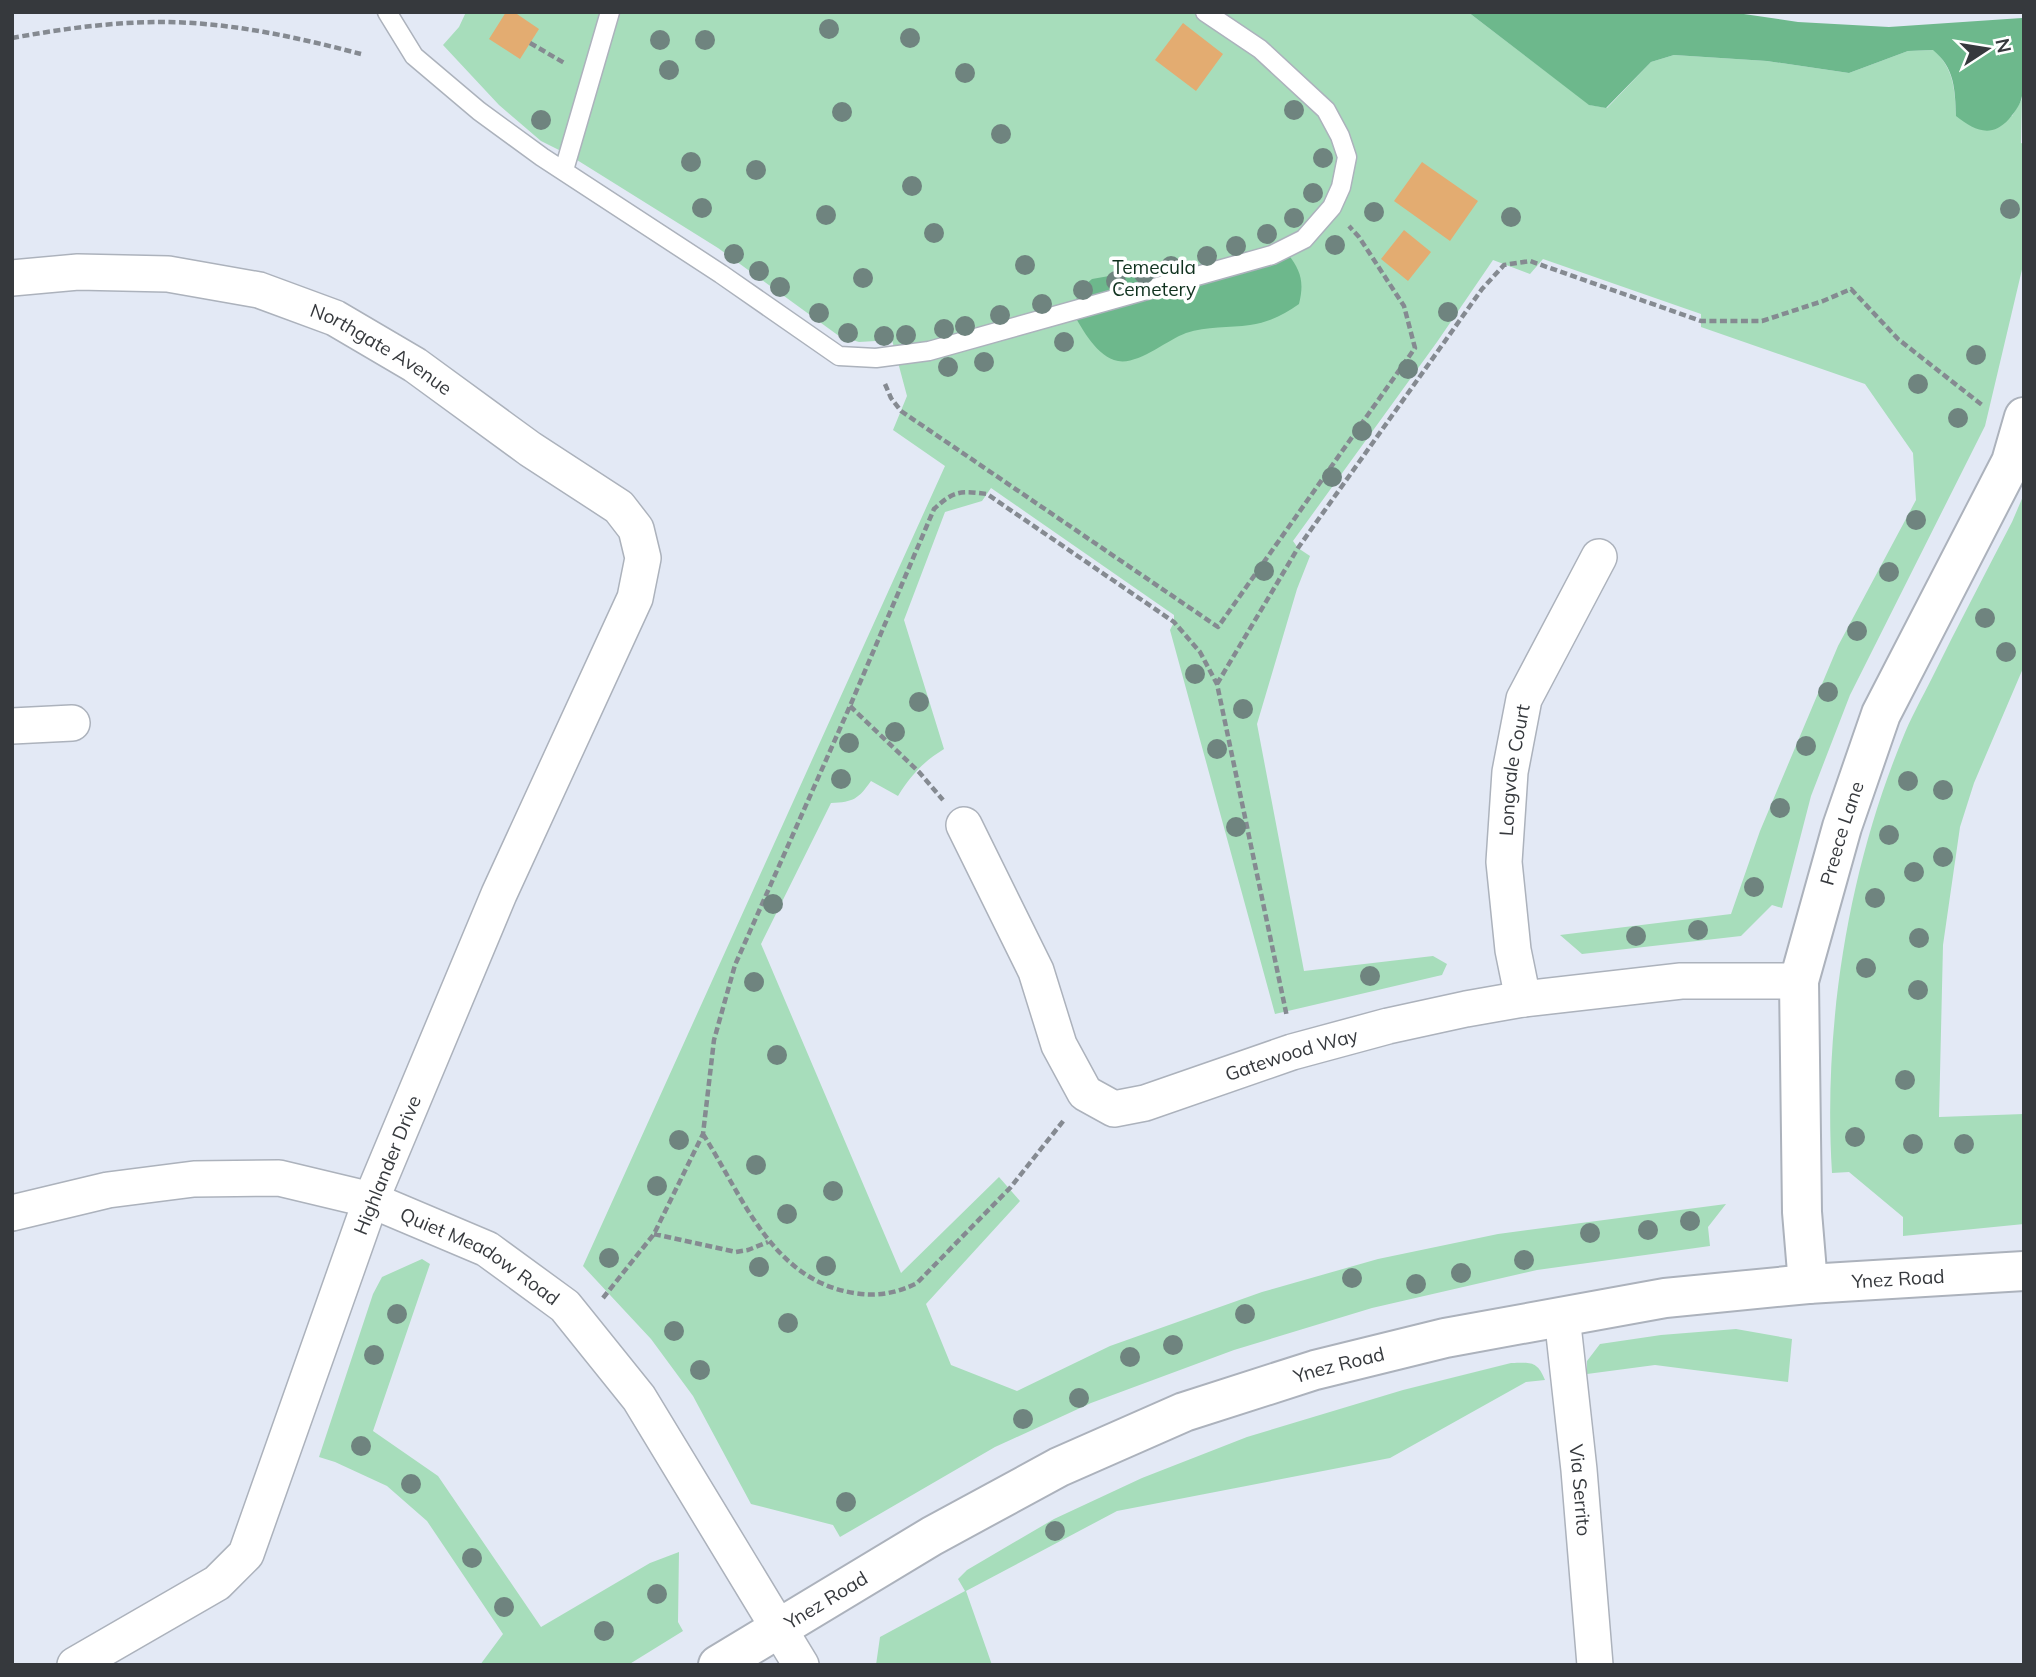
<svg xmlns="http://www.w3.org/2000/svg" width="2036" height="1677" font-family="Mulish,sans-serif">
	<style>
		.green { fill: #a7ddbb }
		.forest { fill: #6db88c }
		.building { fill: #e3ac71 }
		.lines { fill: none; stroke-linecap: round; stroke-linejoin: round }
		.service-casing { stroke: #acb2bc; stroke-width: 21 }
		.minor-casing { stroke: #acb2bc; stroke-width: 38 }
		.tertiary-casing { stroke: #acb2bc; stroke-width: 42 }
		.secondary-casing { stroke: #acb2bc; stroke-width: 42 }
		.path { stroke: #858a91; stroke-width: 4.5; stroke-dasharray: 7 3.5; stroke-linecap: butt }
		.service { stroke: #fff; stroke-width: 18 }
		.minor { stroke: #fff; stroke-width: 35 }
		.tertiary { stroke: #fff; stroke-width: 38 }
		.secondary { stroke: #fff; stroke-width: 38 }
		.tree { fill: #6f847f }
		.labels { text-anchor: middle; stroke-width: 7; stroke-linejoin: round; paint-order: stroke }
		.park-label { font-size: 19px; fill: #10321f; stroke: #fff }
		.street-label { font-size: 19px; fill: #36393d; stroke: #fff }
	</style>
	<rect width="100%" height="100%" fill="#e3e9f5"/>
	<!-- green -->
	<path class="green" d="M466,12H1468L1590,105L1607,108L1651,62L1674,55L1767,61L1849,73L1908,51L1934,50C1954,69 1955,90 1956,116H2012L2022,99L2021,143L2024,144V261L1985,426L1850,695L1811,796L1782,908L1772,905L1741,936L1582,954L1560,935L1731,914L1760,831L1838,646L1916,500L1913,453L1865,384L1701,327V314L1543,259L1530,274L1493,260L1437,342L1293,541L1298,548L1310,556L1297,589L1257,724L1304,971L1433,956L1447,964L1442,975L1275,1014L1170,630L1174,622V615L991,488L982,501L945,512L904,620L944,749C923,762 911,775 898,796L871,781C858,799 854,802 831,803L761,944L901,1273L999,1177L1020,1201L926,1304L951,1365L1017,1391L1110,1346L1262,1292L1378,1259L1498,1234L1726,1204L1708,1227L1710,1246L1537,1270L1372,1308L1234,1350L1091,1403L995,1447L840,1537L833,1525L751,1504L693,1396L651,1339L583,1266L945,466L893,430L907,396L892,340L859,342L839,336L718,248L569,155L541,141L499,105L443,45L459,27Z
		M2024,494V666L1974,783L1960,827L1943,945L1939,1117L2024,1114V1224L1903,1236V1217L1849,1172L1832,1173C1823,1029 1847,874 1902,740C1910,719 1922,698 1932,678C1958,625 1985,574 2012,522Z
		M422,1259L430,1264L373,1431L438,1476L541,1627L650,1563L679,1552L678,1622L683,1631L628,1665H480L503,1634L427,1521L387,1486L335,1462L319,1457L373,1294L382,1277Z
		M1736,1329L1792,1339L1788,1382L1655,1365L1587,1374V1361L1600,1344L1661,1335Z
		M1511,1363C1530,1363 1537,1360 1545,1380L1526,1382L1390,1458L1117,1511L966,1591L992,1665H876L880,1637L965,1591L958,1579L967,1570L1054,1519L1142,1478L1247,1437L1403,1390Z"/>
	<!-- forest -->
	<path class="forest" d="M1468,12H1730L1798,22L1889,27L2022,18C2023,44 2026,71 2022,96C2021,104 2014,113 2009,119C1991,139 1974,130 1956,116C1955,90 1955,68 1933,50L1908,51L1849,73L1767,61L1674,55L1651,62L1606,108L1589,105Z
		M1263,249H1284C1300,269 1305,279 1299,304C1284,315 1269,322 1250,325C1229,328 1207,326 1186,333C1167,340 1138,365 1118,361C1097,357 1082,329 1072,311L1080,289L1092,279L1132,272L1184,273L1205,269L1237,253Z"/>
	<!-- building -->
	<path class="building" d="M506,12H514L539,29L520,59L489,39Z
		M1183,23L1223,54L1196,91L1155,60Z
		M1422,162L1478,201L1450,241L1394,201Z
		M1404,230L1431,252L1408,281L1381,259Z"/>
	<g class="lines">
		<!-- service casing -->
		<g class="service-casing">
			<path id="service" d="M387,12L414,56L479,111L542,157L721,274L839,356L876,358L929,351L1272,255L1304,239L1332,207L1341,187L1347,157L1340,136L1326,110L1260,49L1205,12
				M564,170L610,12"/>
		</g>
		<!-- minor casing -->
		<g class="minor-casing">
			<g id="minor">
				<path id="s1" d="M12,278L78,272L168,274L259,290L335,318L415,365L530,449L619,507L636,529L643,558L635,598L499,894L371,1200L246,1554L217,1583L75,1665"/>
				<path d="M12,726L72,723"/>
				<path id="s2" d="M964,825L1036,971L1059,1045L1085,1093L1114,1109L1145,1103L1292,1052L1388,1026L1466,1009L1523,999L1681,981H1799"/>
				<path id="s3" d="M1523,999L1513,950L1504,862L1510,772L1524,699L1599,557"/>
				<path id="s4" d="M12,1213L108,1190L194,1179L279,1178L371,1200L487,1249L565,1306L639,1398L801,1665"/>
				<path id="s5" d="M1562,1316L1579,1470L1595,1665"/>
			</g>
		</g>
		<!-- tertiary casing -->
		<g class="tertiary-casing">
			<g id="tertiary">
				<path id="s6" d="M1808,1284L1802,1212L1799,981L1842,827L1881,714L2011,462L2024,417"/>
			</g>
		</g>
		<!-- secondary casing -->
		<g class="secondary-casing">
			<g id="secondary">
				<path id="s7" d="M718,1665L932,1536L1059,1467L1184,1412L1315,1370L1445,1338L1665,1298L1808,1284L2024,1271"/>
			</g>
		</g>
		<!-- path -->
		<path class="path" d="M12,38C61,29 112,22 161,22C229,22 296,37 361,54
			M530,43L566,64
			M885,384L891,398L901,411L1218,627L1415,348L1404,306L1359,237L1349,226
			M1217,684L1298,548L1482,289L1504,265L1530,261L1701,321H1762L1823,301L1851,289L1898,339L1982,405
			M850,706L919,772L943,800
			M703,1134C743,1197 772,1280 854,1293C877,1297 897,1293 917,1283L1010,1188L1064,1120
			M654,1234L736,1252L748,1250L768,1242
			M603,1298L654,1234L703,1134L714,1040L735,965L850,706L934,509C954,490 961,491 987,494L1174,622L1200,652L1217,684L1287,1017"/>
		<!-- service -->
		<use href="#service" class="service"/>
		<!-- minor -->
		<use href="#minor" class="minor"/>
		<!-- tertiary -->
		<use href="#tertiary" class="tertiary"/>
		<!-- secondary -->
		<use href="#secondary" class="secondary"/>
	</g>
	<!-- trees -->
	<g class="tree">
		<circle cx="829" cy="29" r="10"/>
		<circle cx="910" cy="38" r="10"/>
		<circle cx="660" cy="40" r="10"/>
		<circle cx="705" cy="40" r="10"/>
		<circle cx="669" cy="70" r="10"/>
		<circle cx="965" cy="73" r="10"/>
		<circle cx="1294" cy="110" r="10"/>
		<circle cx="842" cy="112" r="10"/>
		<circle cx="541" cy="120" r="10"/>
		<circle cx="1001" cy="134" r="10"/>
		<circle cx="1323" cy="158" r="10"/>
		<circle cx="691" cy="162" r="10"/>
		<circle cx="756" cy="170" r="10"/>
		<circle cx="912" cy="186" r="10"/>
		<circle cx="1313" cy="193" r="10"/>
		<circle cx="702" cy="208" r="10"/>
		<circle cx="2010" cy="209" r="10"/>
		<circle cx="1374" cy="212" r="10"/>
		<circle cx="826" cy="215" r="10"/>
		<circle cx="1511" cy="217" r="10"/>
		<circle cx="1294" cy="218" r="10"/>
		<circle cx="934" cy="233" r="10"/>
		<circle cx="1267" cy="234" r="10"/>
		<circle cx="1335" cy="245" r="10"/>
		<circle cx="1236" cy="246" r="10"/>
		<circle cx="734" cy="254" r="10"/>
		<circle cx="1207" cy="256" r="10"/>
		<circle cx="1025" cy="265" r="10"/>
		<circle cx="1171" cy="266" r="10"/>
		<circle cx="759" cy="271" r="10"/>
		<circle cx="1144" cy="274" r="10"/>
		<circle cx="863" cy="278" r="10"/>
		<circle cx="1116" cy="281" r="10"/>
		<circle cx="780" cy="287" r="10"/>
		<circle cx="1083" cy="290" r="10"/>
		<circle cx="1042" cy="304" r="10"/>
		<circle cx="1448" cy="312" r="10"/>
		<circle cx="819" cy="313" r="10"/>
		<circle cx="1000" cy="315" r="10"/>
		<circle cx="965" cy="326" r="10"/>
		<circle cx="944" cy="329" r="10"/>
		<circle cx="848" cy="333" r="10"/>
		<circle cx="906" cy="335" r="10"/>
		<circle cx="884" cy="336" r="10"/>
		<circle cx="1064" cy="342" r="10"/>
		<circle cx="1976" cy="355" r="10"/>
		<circle cx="984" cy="362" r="10"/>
		<circle cx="948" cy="367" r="10"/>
		<circle cx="1408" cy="369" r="10"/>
		<circle cx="1918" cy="384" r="10"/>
		<circle cx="1958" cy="418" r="10"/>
		<circle cx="1362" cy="431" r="10"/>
		<circle cx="1332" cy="477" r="10"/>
		<circle cx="1916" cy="520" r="10"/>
		<circle cx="1264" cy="571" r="10"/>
		<circle cx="1889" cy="572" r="10"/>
		<circle cx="1985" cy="618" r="10"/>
		<circle cx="1857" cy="631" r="10"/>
		<circle cx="2006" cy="652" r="10"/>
		<circle cx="1195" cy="674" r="10"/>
		<circle cx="1828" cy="692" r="10"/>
		<circle cx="919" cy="702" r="10"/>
		<circle cx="1243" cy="709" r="10"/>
		<circle cx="895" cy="732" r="10"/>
		<circle cx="849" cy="743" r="10"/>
		<circle cx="1806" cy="746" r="10"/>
		<circle cx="1217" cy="749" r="10"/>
		<circle cx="841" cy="779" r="10"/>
		<circle cx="1908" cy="781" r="10"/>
		<circle cx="1943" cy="790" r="10"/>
		<circle cx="1780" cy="808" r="10"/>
		<circle cx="1236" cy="827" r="10"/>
		<circle cx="1889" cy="835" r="10"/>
		<circle cx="1943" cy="857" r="10"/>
		<circle cx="1914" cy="872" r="10"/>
		<circle cx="1754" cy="887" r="10"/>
		<circle cx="1875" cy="898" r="10"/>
		<circle cx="773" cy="904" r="10"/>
		<circle cx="1698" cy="930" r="10"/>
		<circle cx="1636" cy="936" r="10"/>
		<circle cx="1919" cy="938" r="10"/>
		<circle cx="1866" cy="968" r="10"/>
		<circle cx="1370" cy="976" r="10"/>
		<circle cx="754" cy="982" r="10"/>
		<circle cx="1918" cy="990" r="10"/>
		<circle cx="777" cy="1055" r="10"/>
		<circle cx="1905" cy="1080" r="10"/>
		<circle cx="1855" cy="1137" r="10"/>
		<circle cx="679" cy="1140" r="10"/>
		<circle cx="1913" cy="1144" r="10"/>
		<circle cx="1964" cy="1144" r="10"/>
		<circle cx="756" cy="1165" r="10"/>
		<circle cx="657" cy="1186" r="10"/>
		<circle cx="833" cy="1191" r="10"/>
		<circle cx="787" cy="1214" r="10"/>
		<circle cx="1690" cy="1221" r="10"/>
		<circle cx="1648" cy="1230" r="10"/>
		<circle cx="1590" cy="1233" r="10"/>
		<circle cx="609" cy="1258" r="10"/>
		<circle cx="1524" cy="1260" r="10"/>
		<circle cx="826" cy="1266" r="10"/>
		<circle cx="759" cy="1267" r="10"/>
		<circle cx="1461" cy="1273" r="10"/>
		<circle cx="1352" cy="1278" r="10"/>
		<circle cx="1416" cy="1284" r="10"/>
		<circle cx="397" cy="1314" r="10"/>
		<circle cx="1245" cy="1314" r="10"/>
		<circle cx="788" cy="1323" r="10"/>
		<circle cx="674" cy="1331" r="10"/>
		<circle cx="1173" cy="1345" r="10"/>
		<circle cx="374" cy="1355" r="10"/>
		<circle cx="1130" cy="1357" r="10"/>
		<circle cx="700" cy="1370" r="10"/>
		<circle cx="1079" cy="1398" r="10"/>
		<circle cx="1023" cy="1419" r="10"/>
		<circle cx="361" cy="1446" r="10"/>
		<circle cx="411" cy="1484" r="10"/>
		<circle cx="846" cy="1502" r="10"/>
		<circle cx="1055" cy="1531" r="10"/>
		<circle cx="472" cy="1558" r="10"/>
		<circle cx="657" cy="1594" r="10"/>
		<circle cx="504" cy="1607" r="10"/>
		<circle cx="604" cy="1631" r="10"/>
	</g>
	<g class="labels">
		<!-- park labels -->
		<g class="park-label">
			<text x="1154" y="274">Temecula<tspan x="1154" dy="22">Cemetery</tspan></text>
		</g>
		<!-- street labels -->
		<g class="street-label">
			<text dy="7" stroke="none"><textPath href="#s1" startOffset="385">Northgate Avenue</textPath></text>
			<text dy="7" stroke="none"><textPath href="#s3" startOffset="231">Longvale Court</textPath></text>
			<text dy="7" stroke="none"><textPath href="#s6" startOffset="457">Preece Lane</textPath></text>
			<text dy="7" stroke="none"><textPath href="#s2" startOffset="514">Gatewood Way</textPath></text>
			<text transform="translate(387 1165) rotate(-68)" y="7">Highlander Drive</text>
			<text dy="7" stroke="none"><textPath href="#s4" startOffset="488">Quiet Meadow Road</textPath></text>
			<text dy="7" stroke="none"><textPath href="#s7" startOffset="1260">Ynez Road</textPath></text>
			<text dy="7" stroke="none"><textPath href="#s7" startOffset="693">Ynez Road</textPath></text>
			<text dy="7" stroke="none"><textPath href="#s5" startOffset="175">Via Serrito</textPath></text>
			<text dy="7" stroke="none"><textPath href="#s7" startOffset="126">Ynez Road</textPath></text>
		</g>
	</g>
	<!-- border -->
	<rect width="2036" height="1677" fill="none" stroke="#36393d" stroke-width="28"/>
	<!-- north arrow -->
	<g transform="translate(1987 49) rotate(78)" stroke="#ffffff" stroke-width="5" paint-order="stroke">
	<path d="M0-5L12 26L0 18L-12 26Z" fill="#36393d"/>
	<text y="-10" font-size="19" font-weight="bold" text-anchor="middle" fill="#36393d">N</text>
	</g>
</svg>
